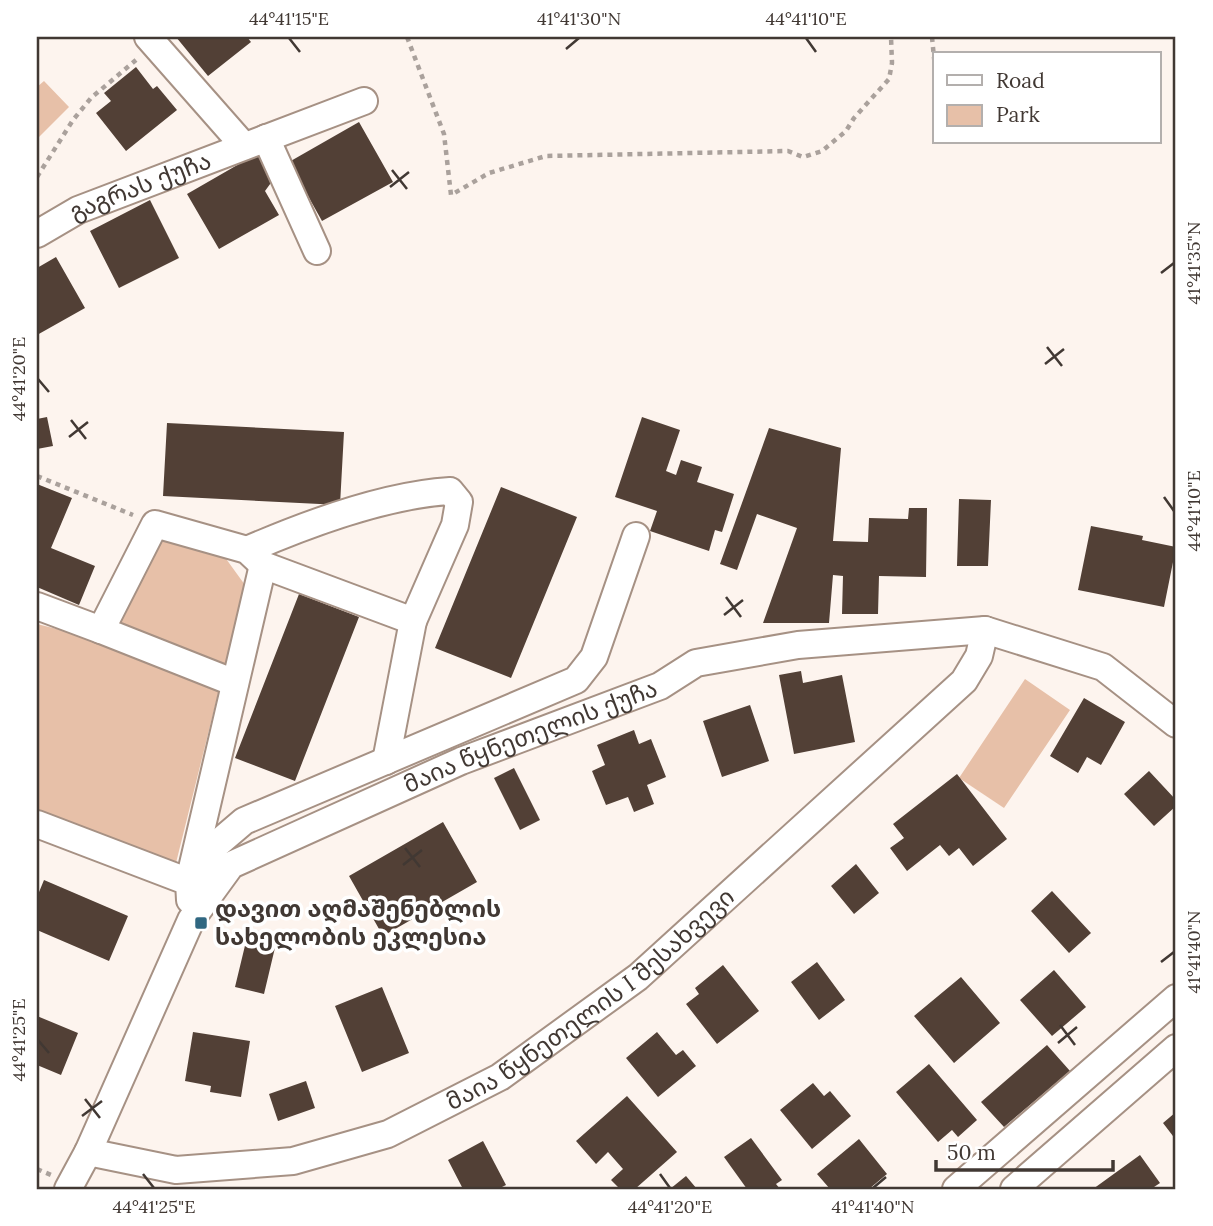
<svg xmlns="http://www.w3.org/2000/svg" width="1213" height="1226" font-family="Lora,'Noto Sans Georgian',serif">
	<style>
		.green { fill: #e7c0a8 }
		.building { fill: #524036 }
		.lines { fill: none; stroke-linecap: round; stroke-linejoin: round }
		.minor-casing { stroke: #a69184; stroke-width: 30 }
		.path { stroke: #aaa19c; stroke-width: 4.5; stroke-dasharray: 5 5; stroke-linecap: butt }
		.minor { stroke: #fff; stroke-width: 26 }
		.ticks { fill: none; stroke: #413833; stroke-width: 2.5 }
		.poi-dot { fill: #306781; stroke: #fff; stroke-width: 2.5 }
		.labels { text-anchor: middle; stroke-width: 7; stroke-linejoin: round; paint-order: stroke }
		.street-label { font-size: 24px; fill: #413833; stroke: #fff }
		.poi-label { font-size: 24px; font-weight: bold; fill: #413833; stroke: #fff; text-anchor: start }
		.neatline { fill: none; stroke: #413833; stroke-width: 2.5 }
		.ticks-label { font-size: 18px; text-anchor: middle; fill: #413833 }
	</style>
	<rect width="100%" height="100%" fill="#fdf4ee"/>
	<!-- green -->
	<path class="green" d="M44,81L69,107L37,139V87Z
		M161,539L224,556L245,585L176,863L37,810V624L105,641Z
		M1025,679L1070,710L1004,808L959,778Z"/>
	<!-- building -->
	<path class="building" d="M176,37H247L251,42L208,76Z
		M136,67L153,89L157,86L177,110L126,151L96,113L111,101L104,93Z
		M359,122L393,182L322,221L289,162Z
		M258,153L273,180L265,191L279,215L219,249L187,194Z
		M150,200L179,258L119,288L90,231Z
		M56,257L85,308L37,335V268Z
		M47,417L53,446L37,449V419Z
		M642,417L680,430L666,471L676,475L681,460L702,467L697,482L734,494L722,532L715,530L709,551L650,531L657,511L615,497Z
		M167,423L344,432L340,505L163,496Z
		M769,428L841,448L833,541L868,542L869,518L908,519L909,508H927L926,577L879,576L878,614H842L843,576L833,575L829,623H763L797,528L757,514L737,570L720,564Z
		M37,484L72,498L51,548L95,566L79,605L37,587Z
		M501,487L577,517L511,678L435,648Z
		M959,499L991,500L988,566H957Z
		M1091,526L1143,536L1142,540L1176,547L1164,607L1078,590Z
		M299,594L359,617L295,781L235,758Z
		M801,671L803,683L842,675L855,742L794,754L779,675Z
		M1084,698L1125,722L1101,765L1087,757L1078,773L1050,756Z
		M750,705L769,761L722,777L703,721Z
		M634,730L639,744L651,739L666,777L647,785L654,804L634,812L628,797L606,805L592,771L605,765L597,745Z
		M514,768L540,820L520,830L494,778Z
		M1149,771L1176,800V806L1154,826L1124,794Z
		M957,774L1007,839L973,866L959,848L949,856L940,845L907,871L890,848L904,838L893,824Z
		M443,822L477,882L383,936L349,876Z
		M856,864L879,893L854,914L831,886Z
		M44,880L128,916L109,961L37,930V897Z
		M1052,891L1091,933L1069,953L1031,911Z
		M249,929L278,935L264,994L235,987Z
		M817,962L845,1000L819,1020L791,982Z
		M723,965L759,1011L717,1044L686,1004L699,994L695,988Z
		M1054,970L1086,1007L1052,1036L1020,1000Z
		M961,977L1000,1023L954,1063L914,1016Z
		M382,987L409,1053L362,1072L335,1006Z
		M37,1016L78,1033L61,1075L37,1065Z
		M193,1032L250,1041L241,1097L210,1092L211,1086L185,1081Z
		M657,1032L676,1055L683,1050L696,1066L658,1097L626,1058Z
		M1047,1045L1070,1071L1004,1127L981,1102Z
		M929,1064L977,1120L958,1137L952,1130L938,1142L896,1092Z
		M306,1081L315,1108L278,1121L269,1094Z
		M813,1083L824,1096L830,1091L851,1116L812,1149L780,1110Z
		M627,1096L677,1152L635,1189H620L611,1180L623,1169L608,1152L596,1164L576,1141Z
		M1176,1112V1140L1163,1123Z
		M751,1138L782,1180L776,1184L780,1189H747L724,1157Z
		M859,1139L887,1174L869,1189H830L817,1174Z
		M483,1141L506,1185L498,1189H463L448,1160Z
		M1140,1155L1160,1183L1151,1189H1093Z
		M686,1176L697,1189H670Z"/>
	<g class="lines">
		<!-- minor casing -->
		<g class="minor-casing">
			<g id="minor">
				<path d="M148,37L244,146"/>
				<path d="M266,138L317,251"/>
				<path id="s1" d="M37,234L78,210L364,101"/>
				<path d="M247,550C307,524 384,495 450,491L459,502L455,525L413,621"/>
				<path d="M37,606L101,630"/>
				<path d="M235,683L101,630L155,524L247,550L263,565L413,621L386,761"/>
				<path d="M37,824L189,882L190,900"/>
				<path d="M191,873L263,565"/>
				<path d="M189,882L217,844L244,821L576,680L594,657L636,536"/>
				<path id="s2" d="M88,1152L176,1170L293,1161L388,1134L500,1077L638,977L964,681L979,656L985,630"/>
				<path id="s3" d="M68,1189L88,1152L191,920L231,865L461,761L660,686L696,663L798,645L985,630L1103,667L1176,724"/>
				<path d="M956,1189L1176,998"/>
				<path d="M1014,1189L1176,1048"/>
			</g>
		</g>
		<!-- path -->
		<path class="path" d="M407,37L444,134L451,195L489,173L546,156L788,151L803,157L822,151L846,131L854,118L889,79L892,63L891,37
			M932,37L935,68
			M37,177L73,120L91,98L136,60
			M37,476L133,515
			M37,1169L51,1175"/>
		<!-- minor -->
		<use href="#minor" class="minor"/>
	</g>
	<!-- ticks -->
	<path class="ticks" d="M289,38L300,52M806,38L816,52M566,49L579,38M392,170L407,189M390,187L409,172M1161,273L1174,263M1047,347L1062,366M1045,364L1064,349M38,379L49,392M71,420L86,439M69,437L88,422M1164,497L1174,511M726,597L741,617M724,615L743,600M405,848L420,867M403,865L422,850M1161,962L1174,952M1060,1025L1075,1045M38,1040L49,1053M1058,1043L1077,1027M85,1099L100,1118M82,1116L102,1101M143,1174L154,1188M660,1174L670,1188M873,1188L886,1177"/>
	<!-- markers -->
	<rect class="poi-dot" x="194" y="916" width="14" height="14" rx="3.5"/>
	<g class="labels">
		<!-- street labels -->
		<g class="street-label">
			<text dy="8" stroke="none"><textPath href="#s1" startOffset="114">გაგრას ქუჩა</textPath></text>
			<text dy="8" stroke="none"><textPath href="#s3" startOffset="690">მაია წყნეთელის ქუჩა</textPath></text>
			<text dy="8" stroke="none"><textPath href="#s2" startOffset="550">მაია წყნეთელის I შესახვევი</textPath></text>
		</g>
		<!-- poi labels -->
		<g class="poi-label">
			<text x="215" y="917">დავით აღმაშენებლის<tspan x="215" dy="28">სახელობის ეკლესია</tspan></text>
		</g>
	</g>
	<!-- border -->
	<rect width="1213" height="1226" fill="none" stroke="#ffffff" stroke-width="77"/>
	<!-- legend -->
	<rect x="933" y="52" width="228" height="91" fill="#ffffff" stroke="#b3afad" stroke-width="2"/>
	<rect x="947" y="75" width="35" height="10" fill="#ffffff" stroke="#b3afad" stroke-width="2"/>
	<text x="996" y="88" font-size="21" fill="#413833">Road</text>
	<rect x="947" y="105" width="35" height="21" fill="#e7c0a8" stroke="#b3afad" stroke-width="2"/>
	<text x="996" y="122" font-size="21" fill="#413833">Park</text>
	<!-- scale -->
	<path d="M936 1160v10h177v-10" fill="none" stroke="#413833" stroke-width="3.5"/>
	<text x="947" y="1160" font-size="21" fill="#413833" stroke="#ffffff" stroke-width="5" paint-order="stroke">50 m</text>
	<rect x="38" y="38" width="1136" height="1150" class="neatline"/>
	<g class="ticks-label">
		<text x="289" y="25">44°41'15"E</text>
		<text x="579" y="25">41°41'30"N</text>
		<text x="806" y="25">44°41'10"E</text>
		<text transform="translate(1194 263) rotate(-90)" y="6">41°41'35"N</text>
		<text transform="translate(19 379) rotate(-90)" y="6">44°41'20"E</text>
		<text transform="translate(1194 511) rotate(-90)" y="6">44°41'10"E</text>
		<text transform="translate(1194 952) rotate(-90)" y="6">41°41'40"N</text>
		<text transform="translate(19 1040) rotate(-90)" y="6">44°41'25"E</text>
		<text x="154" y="1213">44°41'25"E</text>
		<text x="670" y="1213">44°41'20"E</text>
		<text x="873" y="1213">41°41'40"N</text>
	</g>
</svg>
